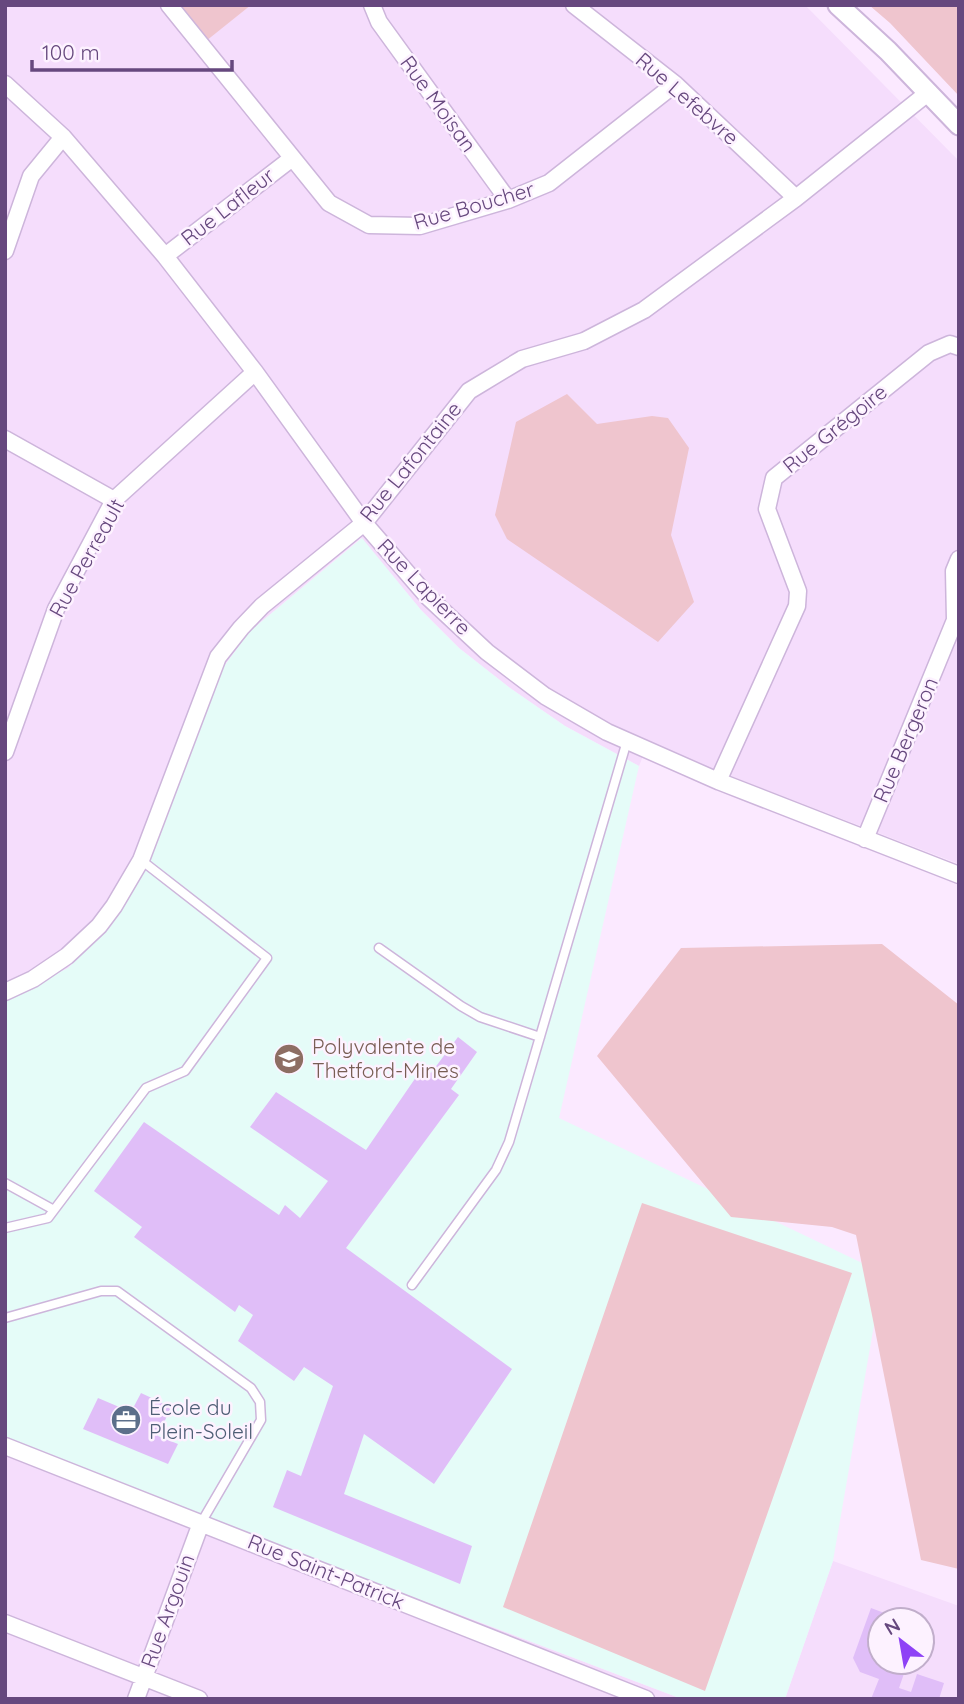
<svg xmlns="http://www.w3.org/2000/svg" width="964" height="1704" font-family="Quicksand,sans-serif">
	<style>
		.residential { fill: #f5ddfc; fill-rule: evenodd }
		.education { fill: #e5fcf8 }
		.green { fill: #efc5ce }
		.building { fill: #e0bef8 }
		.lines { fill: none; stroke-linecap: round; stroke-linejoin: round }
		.service-casing { stroke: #cdb5db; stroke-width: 11 }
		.minor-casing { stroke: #cdb5db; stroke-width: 19 }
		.tertiary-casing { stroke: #cdb5db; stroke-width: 23 }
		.service { stroke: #fff; stroke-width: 8 }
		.minor { stroke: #fff; stroke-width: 16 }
		.tertiary { stroke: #fff; stroke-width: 19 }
		.labels { text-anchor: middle; stroke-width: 5; stroke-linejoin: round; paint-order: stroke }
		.street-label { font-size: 21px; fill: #66487e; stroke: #fdf2ff }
		.education-label { font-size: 21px; fill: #785e54; stroke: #fdf2ff; text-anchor: start }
		.service-label { font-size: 21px; fill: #4e5e75; stroke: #fdf2ff; text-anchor: start }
	</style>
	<rect width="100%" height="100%" fill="#fbe9ff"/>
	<!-- residential -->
	<path class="residential" d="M5,5H169L201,44L251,5H805L959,161V864L648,744L639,766L565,726L510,688L459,648L421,610L361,538L250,631L222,669L155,849L111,926L68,968L5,1002Z
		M5,1442L682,1699H5Z
		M833,1561L959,1606V1699H785ZM880,1620H922V1662H880Z"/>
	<!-- education -->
	<path class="education" d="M362,538L421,610L459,648L510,688L565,726L639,766L559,1118L883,1273L833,1561L785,1699H682L5,1442V999L68,968L111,926L155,849L222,669L250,631Z"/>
	<!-- green -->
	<path class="green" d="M169,5H251L201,45Z
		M869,5H959V96L890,23Z
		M567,394L597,424L652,416L668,418L689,448L671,535L694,602L658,642L507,539L495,515L516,422Z
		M882,944L959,1005V1569L921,1560L856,1235L832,1227L731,1217L597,1056L681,948Z
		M642,1203L852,1273L705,1691L503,1607Z"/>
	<!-- building -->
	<path class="building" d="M458,1037L477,1052L451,1089L459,1095L346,1248L512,1369L434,1484L364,1434L344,1494L472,1546L460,1584L273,1507L287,1470L301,1476L333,1386L304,1367L294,1381L238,1341L253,1315L239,1305L235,1312L134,1237L142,1227L94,1191L144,1122L279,1215L285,1205L300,1218L328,1181L250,1127L276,1092L366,1150L423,1067L431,1073Z
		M141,1393L171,1407L158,1436L178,1444L168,1464L83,1429L98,1398L131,1412Z
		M871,1608L903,1620H880V1662H908L899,1688L911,1692L917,1674L944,1683L939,1699H871L879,1679L860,1672L853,1658Z"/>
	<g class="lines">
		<!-- service casing -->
		<g class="service-casing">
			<path id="service" d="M379,948L461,1006L480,1017L540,1037
				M5,1183L54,1210
				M5,1228L48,1218L146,1088L185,1071L267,958L141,860
				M412,1285L496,1170L509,1142L627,741
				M5,1318L101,1291H117L251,1388L260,1402L261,1420L201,1523"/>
		</g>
		<!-- minor casing -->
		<g class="minor-casing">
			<path id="minor" d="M169,5L329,203L369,225L420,226L508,200L549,183L675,84
				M372,5L379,22L508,200
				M574,5L675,84L796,198
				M5,84L63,137L165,256L255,372L364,523L428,597L487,652L545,696L607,732L718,781L959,875
				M5,251L31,176L63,137
				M165,256L291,159
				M5,439L114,500
				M5,752L56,609L114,500L255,372
				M718,781L797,606L798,591L767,509L774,478L929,353L950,344L959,347
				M865,839L955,620L954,571L959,559
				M5,992L33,979L67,956L99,926L114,906L141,860L218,657L241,628L262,606L364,523L469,391L522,359L584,341L644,310L796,198L929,92
				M5,1446L646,1699
				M5,1623L199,1699
				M136,1699L201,1523"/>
		</g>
		<!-- tertiary casing -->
		<g class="tertiary-casing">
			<path id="tertiary" d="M838,5L888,51L959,125"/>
		</g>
		<!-- service -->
		<use href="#service" class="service"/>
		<!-- minor -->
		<use href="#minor" class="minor"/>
		<!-- tertiary -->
		<use href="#tertiary" class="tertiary"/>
	</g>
	<!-- icons -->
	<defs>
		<g id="school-disc" transform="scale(1.575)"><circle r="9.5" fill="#8d6e63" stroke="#fdf2ff"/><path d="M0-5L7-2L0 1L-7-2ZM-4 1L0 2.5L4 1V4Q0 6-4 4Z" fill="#fff"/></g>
		<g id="office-disc" transform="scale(1.575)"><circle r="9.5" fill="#5c6f8a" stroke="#fdf2ff"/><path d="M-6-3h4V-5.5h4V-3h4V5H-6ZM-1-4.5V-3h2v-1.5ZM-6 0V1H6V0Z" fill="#fff"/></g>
	</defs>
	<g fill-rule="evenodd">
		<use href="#school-disc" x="289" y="1059"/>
		<use href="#office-disc" x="126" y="1420"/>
	</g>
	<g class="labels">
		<!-- street labels -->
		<g class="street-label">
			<text transform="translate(687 99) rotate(41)" y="7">Rue Lefebvre</text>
			<text transform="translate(438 104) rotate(54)" y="7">Rue Moisan</text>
			<text transform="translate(474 206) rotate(-16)" y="7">Rue Boucher</text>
			<text transform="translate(228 207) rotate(-38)" y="7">Rue Lafleur</text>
			<text transform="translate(835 429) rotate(-39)" y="7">Rue Grégoire</text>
			<text transform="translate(411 462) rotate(-51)" y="7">Rue Lafontaine</text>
			<text transform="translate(87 558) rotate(-61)" y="7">Rue Perreault</text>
			<text transform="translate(424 587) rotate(46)" y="7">Rue Lapierre</text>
			<text transform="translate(906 740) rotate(-67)" y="7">Rue Bergeron</text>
			<text transform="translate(326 1572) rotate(22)" y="7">Rue Saint-Patrick</text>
			<text transform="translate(168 1611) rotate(-70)" y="7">Rue Argouin</text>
		</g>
		<!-- education labels -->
		<g class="education-label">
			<text x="312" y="1054">Polyvalente de<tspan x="312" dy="24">Thetford-Mines</tspan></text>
		</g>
		<!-- service labels -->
		<g class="service-label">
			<text x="149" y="1415">École du<tspan x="149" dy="24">Plein-Soleil</tspan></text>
		</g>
	</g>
	<!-- border -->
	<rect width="964" height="1704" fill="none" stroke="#66487e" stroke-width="14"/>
	<!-- north arrow -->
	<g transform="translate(901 1641) rotate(329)"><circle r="33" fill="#fdf2ff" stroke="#c1aecb" stroke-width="2"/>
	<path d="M0-5L12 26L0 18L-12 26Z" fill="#8e42f6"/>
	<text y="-10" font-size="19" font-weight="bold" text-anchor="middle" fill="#66487e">N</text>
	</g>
	<!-- scale -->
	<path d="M32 60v10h200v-10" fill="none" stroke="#66487e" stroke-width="3.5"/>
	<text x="42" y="60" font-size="21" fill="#66487e" stroke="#fdf2ff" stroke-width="5" paint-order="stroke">100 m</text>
</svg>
